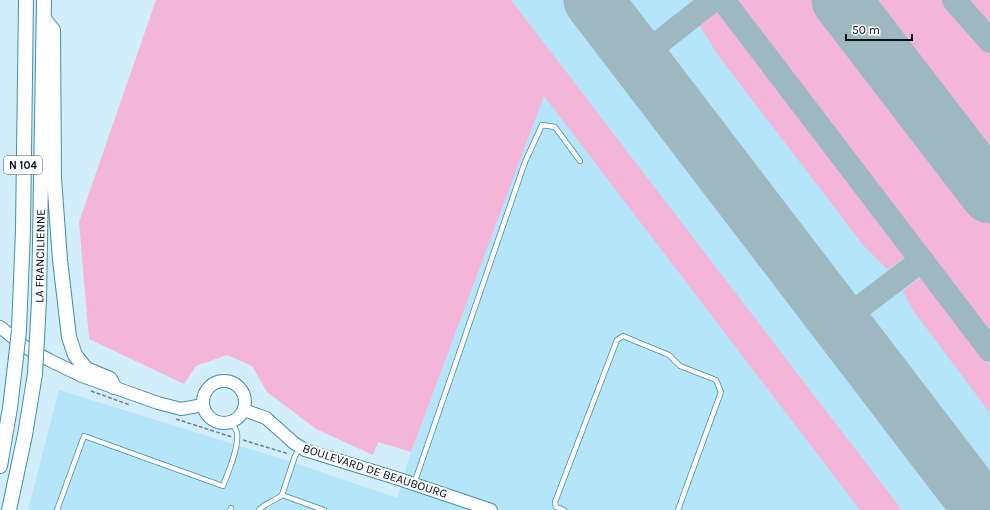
<svg xmlns="http://www.w3.org/2000/svg" width="990" height="510" font-family="Karla,sans-serif">
	<style>
		.built { fill: #b4e5f8 }
		.green { fill: #f4b6d8 }
		.lines { fill: none; stroke-linecap: round; stroke-linejoin: round }
		.taxiway { stroke: #9eb8c2; stroke-width: 24 }
		.runway { stroke: #9eb8c2; stroke-width: 59 }
		.service-casing { stroke: #428ea9; stroke-width: 6 }
		.secondary-casing { stroke: #428ea9; stroke-width: 14 }
		.trunk-casing { stroke: #428ea9; stroke-width: 16 }
		.path { stroke: #69808a; stroke-width: 1.5; stroke-dasharray: 4 2; stroke-linecap: butt }
		.service { stroke: #fff; stroke-width: 4.5 }
		.secondary { stroke: #fff; stroke-width: 12 }
		.trunk { stroke: #fff; stroke-width: 14 }
		.trunk-bridge-casing { stroke: #428ea9; stroke-width: 16; stroke-linecap: butt }
		.trunk-bridge { stroke: #fff; stroke-width: 14 }
		.labels { text-anchor: middle; stroke-width: 4; stroke-linejoin: round; paint-order: stroke }
		.shield { fill: #fff; stroke: #4c585e; stroke-width: 1 }
		.shield-label { font-size: 11px; font-weight: bold; fill: #001119 }
		.street-label { font-size: 12px; fill: #001119; stroke: #fff }
	</style>
	<rect width="100%" height="100%" fill="#d1eefa"/>
	<!-- built -->
	<path class="built" d="M471,0H990V510H28L59,390L292,462L397,498L411,452L544,96Z"/>
	<!-- green -->
	<path class="green" d="M156,0H511L902,510H860L544,96L411,452L378,442L373,455L316,429L267,392L252,366L227,355L196,366L184,384L89,339L79,222Z
		M734,0H826L990,215V336Z
		M858,0H948L990,48V172Z
		M961,0H990V33Z
		M717,10L905,257L888,270L864,246L717,54L699,24Z
		M921,277L990,366V413L912,309L903,291Z"/>
	<g class="lines">
		<!-- taxiway -->
		<path class="taxiway" d="M723,0L990,350
			M954,0L990,41
			M638,59L713,0
			M839,323L922,260"/>
		<!-- runway -->
		<path class="runway" d="M593,0L983,510
			M841,0L990,194"/>
		<!-- service casing -->
		<g class="service-casing">
			<path id="service" d="M414,484L525,162L542,125L555,127L580,161
				M282,495L324,510
				M57,510L84,436L223,486C228,472 239,448 237,433C236,429 234,426 231,422
				M230,510L231,508
				M259,510C266,502 275,501 282,495L295,456L300,447
				M564,510L556,507L555,502L617,340L623,336L669,355L680,366L716,380L721,392L678,510"/>
		</g>
		<!-- secondary casing -->
		<g class="secondary-casing">
			<path id="secondary" d="M0,327L25,347L49,360L82,376L158,403L181,409L203,405
				M203 402a21 21 0 1 1 42 0a21 21 0 1 1-42 0Z
				M244,410L266,418L294,443L305,450L399,479L491,510"/>
		</g>
		<!-- trunk casing -->
		<g class="trunk-casing">
			<path id="trunk" d="M44,19L53,30L54,178L60,260L69,337L75,355L86,369L110,379L114,387
				M19,330L23,230L26,0
				M37,339L39,301L44,0
				M0,466L10,408L16,357
				M9,510L25,435L35,374"/>
		</g>
		<!-- path -->
		<path class="path" d="M91,391L130,405
			M176,419L232,437
			M243,440L289,454"/>
		<!-- service -->
		<use href="#service" class="service"/>
		<!-- secondary -->
		<use href="#secondary" class="secondary"/>
		<!-- trunk -->
		<use href="#trunk" class="trunk"/>
		<!-- trunk-bridge casing -->
		<g class="trunk-bridge-casing">
			<path id="trunk-bridge" d="M16,357L19,330
				M35,374L37,339"/>
		</g>
		<!-- trunk-bridge -->
		<use href="#trunk-bridge" class="trunk-bridge"/>
	</g>
	<g class="labels">
		<!-- shield labels -->
		<rect class="shield" x="4" y="156" width="38" height="18" rx="3"/>
		<g class="shield-label">
			<text x="23" y="169">N 104</text>
		</g>
		<!-- street labels -->
		<g class="street-label">
			<text transform="translate(40 256) rotate(-89)" y="4">LA FRANCILIENNE</text>
			<text transform="translate(375 471) rotate(18)" y="4">BOULEVARD DE BEAUBOURG</text>
		</g>
	</g>
	<!-- scale -->
	<path d="M846 34v6h66v-6" fill="none" stroke="#001119" stroke-width="2"/>
	<text x="852" y="34" font-size="12" fill="#001119" stroke="#ffffff" stroke-width="3" paint-order="stroke">50 m</text>
</svg>
